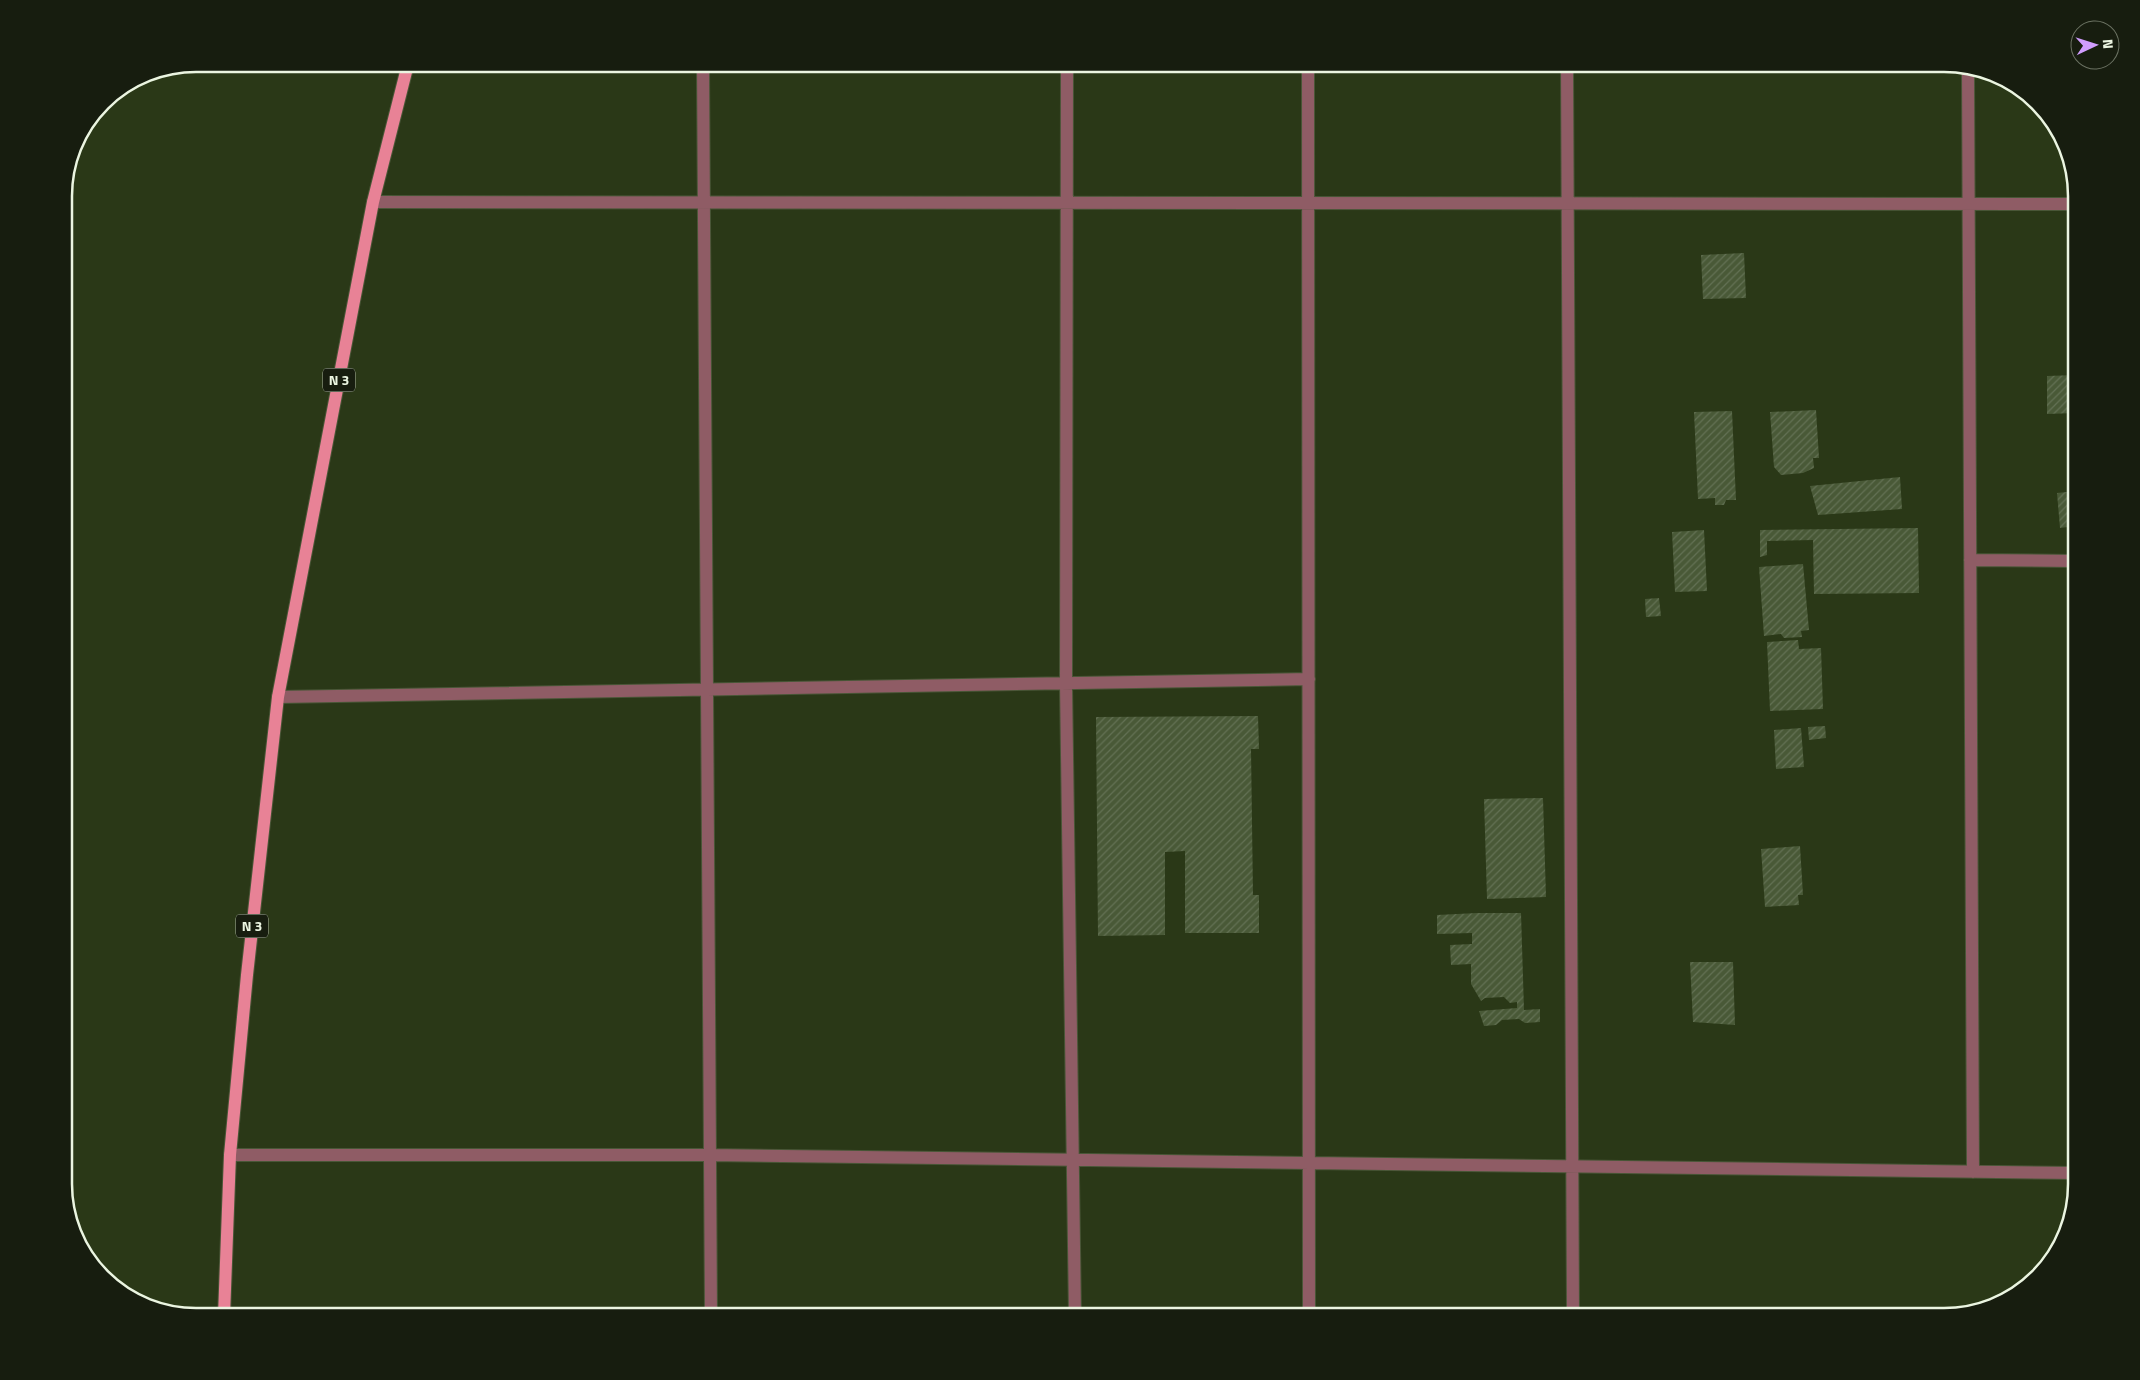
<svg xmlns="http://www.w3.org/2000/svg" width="2140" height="1380" font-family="'Titillium Web',sans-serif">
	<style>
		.building { fill: url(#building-hatch) }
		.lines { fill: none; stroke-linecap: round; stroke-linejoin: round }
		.minor-casing { stroke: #495637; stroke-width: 14 }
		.major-casing { stroke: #495637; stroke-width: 14 }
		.minor { stroke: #8f5c65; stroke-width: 12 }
		.major { stroke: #e88296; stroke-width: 12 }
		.labels { text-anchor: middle; stroke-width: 4.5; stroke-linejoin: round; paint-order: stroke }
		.shield { fill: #171d0f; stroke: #abb4a2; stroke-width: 1 }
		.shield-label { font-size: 14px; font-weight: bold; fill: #ebf5e1 }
		.rim { fill: none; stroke: #ebf5e1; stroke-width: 2.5 }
	</style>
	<defs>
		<pattern id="building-hatch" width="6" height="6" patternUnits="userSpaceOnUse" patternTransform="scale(1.25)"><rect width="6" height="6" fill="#495937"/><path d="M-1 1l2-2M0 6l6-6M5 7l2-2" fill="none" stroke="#637154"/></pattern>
	</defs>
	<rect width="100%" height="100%" fill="#2a3817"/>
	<!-- building -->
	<path class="building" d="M1744,253L1746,298L1703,299L1701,255Z
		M2076,375V413L2047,414V376Z
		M1816,410L1819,458H1813L1814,468L1803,473L1781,475L1774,467L1770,412Z
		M1732,411L1736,500H1726L1724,505H1715V498L1698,499L1694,412Z
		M1900,477L1902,509L1818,515L1810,486Z
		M2076,491V526L2060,528L2057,493Z
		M1918,528L1919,593L1814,594L1813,540L1767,541V555L1760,557V530Z
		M1704,530L1707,591L1675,592L1672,532Z
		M1803,564L1809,630L1801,631L1802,637L1784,638L1781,634L1764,636L1759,567Z
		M1659,598L1661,616L1646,617L1645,599Z
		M1798,640L1799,649L1821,648L1823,709L1770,711L1767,642Z
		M1258,716L1259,749H1251L1253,895H1259V933H1185V851L1165,852V935L1098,936L1096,717Z
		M1825,726L1826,738L1809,740L1808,727Z
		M1801,728L1804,767L1776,769L1774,730Z
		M1543,798L1546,897L1487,899L1484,799Z
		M1800,846L1803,895H1798L1799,905L1765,907L1761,849Z
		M1477,913H1521L1524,1010L1540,1009V1022L1525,1023L1519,1019L1502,1020L1496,1025L1484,1026L1479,1011L1517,1008V1002L1510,1003L1504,997L1485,998L1481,1001L1471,984V964L1451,965L1450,945L1472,944V933L1437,934V915Z
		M1690,962H1733L1735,1025L1693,1022Z"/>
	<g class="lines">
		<!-- minor casing -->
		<g class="minor-casing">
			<path id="minor" d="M703,64L711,1316
				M1067,64L1066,684L1075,1316
				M1308,64L1309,1316
				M1567,64L1573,1316
				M1968,71L1973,1172
				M373,202L2076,204
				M1970,560L2076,561
				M278,697L1309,679
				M230,1155H709L2076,1173"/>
		</g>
		<!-- major casing -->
		<g class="major-casing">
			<path id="major" d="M224,1316L230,1155L247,975L278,697L373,202L408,64"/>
		</g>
		<!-- minor -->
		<use href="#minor" class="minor"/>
		<!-- major -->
		<use href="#major" class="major"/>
	</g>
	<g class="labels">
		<!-- shield labels -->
		<g class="shield">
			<rect x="323" y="368.5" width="32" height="23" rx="4"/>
			<rect x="236" y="914.5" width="32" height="23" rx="4"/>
		</g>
		<g class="shield-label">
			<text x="339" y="385">N 3</text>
			<text x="252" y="931">N 3</text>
		</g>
	</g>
	<!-- crop -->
	<path d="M0 0H2140V1380H0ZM196 72H1944A124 124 0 0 1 2068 196V1184A124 124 0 0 1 1944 1308H196A124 124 0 0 1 72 1184V196A124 124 0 0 1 196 72Z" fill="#171d0f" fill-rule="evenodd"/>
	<path class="rim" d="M196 72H1944A124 124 0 0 1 2068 196V1184A124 124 0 0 1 1944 1308H196A124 124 0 0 1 72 1184V196A124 124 0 0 1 196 72Z"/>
	<!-- north arrow -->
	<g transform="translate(2095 45) rotate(86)"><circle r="24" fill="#171d0f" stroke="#6c7363"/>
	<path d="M0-4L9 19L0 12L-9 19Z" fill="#d19dfe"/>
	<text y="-8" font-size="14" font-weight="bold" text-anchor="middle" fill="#ebf5e1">N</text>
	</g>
</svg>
